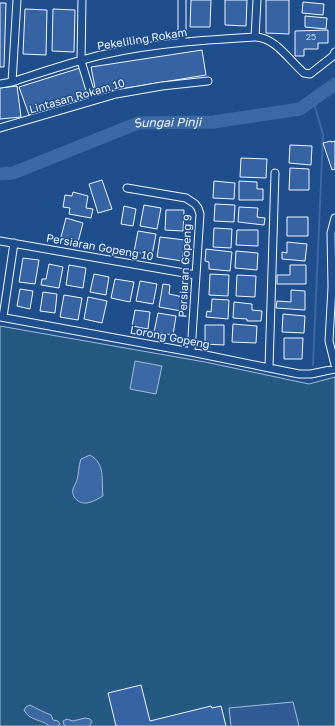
<svg xmlns="http://www.w3.org/2000/svg" width="335" height="726" font-family="'Golos Text',sans-serif">
	<style>
		.green { fill: #245a82; stroke: #a8bbd7 }
		.parking { fill: #305b95; stroke: #a8bbd7 }
		.water { fill: #3b69a3; stroke: #a8bbd7 }
		.lines { fill: none; stroke-linecap: round; stroke-linejoin: round }
		.stream { stroke: #3b69a3; stroke-width: 2 }
		.river { stroke: #3b69a3; stroke-width: 13 }
		.building { fill: #3563a3; stroke: #f2f6ff }
		.minor-casing { stroke: #f2f6ff; stroke-width: 9 }
		.minor { stroke: #1f4e8c; stroke-width: 7 }
		.labels { text-anchor: middle; stroke-width: 3; stroke-linejoin: round; paint-order: stroke }
		.number-label { font-size: 9px; fill: #c3d1e8 }
		.street-label { font-size: 11px; fill: #f2f6ff; stroke: #1f4e8c }
		.water-label { font-size: 12px; font-style: italic; fill: #f2f6ff; stroke: #1f4e8c }
	</style>
	<rect width="100%" height="100%" fill="#1f4e8c"/>
	<!-- green -->
	<path class="green" d="M0,326L205,362L309,384L335,377V726H0Z"/>
	<!-- parking -->
	<path class="parking" d="M293,702L299,726H231L229,708Z"/>
	<!-- water -->
	<path class="water" d="M135,361L162,366L156,394L130,389Z
		M90,455C106,464 101,480 103,496C94,501 83,508 75,498C73,495 72,493 73,489C74,486 76,483 77,480C79,474 78,467 81,459Z
		M30,705C38,709 43,712 51,715L53,720L58,721L60,724L58,726H49C42,719 29,721 24,710L26,707Z
		M85,718L90,719L92,722L89,726H66L64,725L63,721L67,719L73,721Z"/>
	<g class="lines">
		<!-- stream -->
		<path class="stream" d="M313,365L323,135L313,99"/>
		<!-- river -->
		<path class="river" id="s1" d="M0,174L13,173L138,123L213,122L300,109L335,84"/>
	</g>
	<!-- building -->
	<path class="building" d="M191,0H211L210,27H190Z
		M225,0H247L246,26L225,25Z
		M266,0H289V34L266,33Z
		M303,2L324,4L323,15L302,13Z
		M0,3H6L4,67H0Z
		M25,9L47,10L46,55L23,54Z
		M53,9L75,10L74,52L52,51Z
		M305,16L327,18L326,29L305,27Z
		M328,30V43H318V49H304V56H295V31Z
		M202,50L206,75L96,93L91,67Z
		M80,68L89,96L29,115L19,87Z
		M17,86L21,117L0,119V88Z
		M331,141V142L335,141V169L332,170L323,143Z
		M290,145L312,146L311,165L289,163Z
		M241,158L267,159L266,178L240,177Z
		M290,168L309,169V190H289Z
		M102,180L112,209L98,213L89,184Z
		M214,181L235,183L234,199L213,198Z
		M239,181L257,182V189H263V200H239Z
		M73,192L88,196L86,208L93,209L91,218L69,214L70,208L63,207L65,195L72,196Z
		M215,204L235,205L234,222L214,221Z
		M144,205L161,208L157,229L140,226Z
		M124,206L136,209L133,226L121,224Z
		M239,207L258,208L257,217L265,218L264,225L238,222Z
		M166,210H184L183,231L165,230Z
		M287,217H308V236H287Z
		M66,218L83,223L78,242L61,237Z
		M214,228L232,229L231,248L213,247Z
		M237,230H258V246L236,245Z
		M138,231L156,234L152,255L134,252Z
		M160,237L185,240L182,261L157,257Z
		M287,242L307,244L305,261L282,259V252L287,253Z
		M206,249L232,252L230,271L209,269V262L205,261Z
		M236,251L258,253L257,270L235,268Z
		M23,258L39,260L35,284L19,282Z
		M49,264L63,267L59,288L41,285L42,279H46Z
		M69,265L86,268L83,288L66,285Z
		M290,265H306V284H277V275H290Z
		M94,274L109,277L106,295L90,292Z
		M210,274L229,275L228,296L209,295Z
		M237,275L256,276L255,297L236,296Z
		M115,279L134,282L130,302L111,298Z
		M140,281L157,284L153,304L136,301Z
		M163,284L170,285L169,294L183,297L181,311L159,307Z
		M20,289L33,291L30,309L17,306Z
		M291,290L305,291V310L276,308L277,301L291,302Z
		M43,292L57,294L55,313L40,311Z
		M64,295L82,298L78,320L60,317Z
		M88,297L107,301L102,323L84,319Z
		M212,299L229,300L228,319L206,317L207,311L211,312Z
		M234,302L252,304V310L262,311L261,321H247V319L233,318Z
		M135,310L150,312L148,329L132,326Z
		M158,313L176,316L173,335L154,332Z
		M283,314L305,316L304,333L282,332Z
		M233,324L257,326L256,343L232,342Z
		M205,325H224V345L205,344Z
		M284,338H303L302,359H284Z
		M141,685L150,721L211,706L212,708L221,706L226,726H116L108,693Z"/>
	<g class="lines">
		<!-- minor casing -->
		<g class="minor-casing">
			<path id="minor" d="M82,0L81,61L93,100
				M255,37C275,37 289,60 304,73L310,74L333,56L335,52
				M182,42V0
				M12,82L17,0
				M0,84L12,82C43,72 74,61 106,54C155,43 205,40 255,37L257,0
				M0,128L116,94L162,86L208,81
				M127,188L186,198L195,204L198,208L200,214L191,352
				M335,218L331,233L332,287L329,341L335,365
				M0,241L196,275
				M0,317L191,352L299,374H311L335,369
				M3,317L14,243
				M269,368L275,173"/>
		</g>
		<!-- minor -->
		<use href="#minor" class="minor"/>
	</g>
	<g class="labels">
		<!-- number labels -->
		<g class="number-label">
			<text x="311" y="40">25</text>
		</g>
		<!-- street labels -->
		<g class="street-label">
			<text transform="translate(142 39) rotate(-9)" y="4">Pekeliling Rokam</text>
			<text transform="translate(77 96) rotate(-16)" y="4">Lintasan Rokam 10</text>
			<text transform="translate(100 247) rotate(10)" y="4">Persiaran Gopeng 10</text>
			<text transform="translate(185 266) rotate(-87)" y="4">Persiaran Gopeng 9</text>
			<text transform="translate(170 337) rotate(11)" y="4">Lorong Gopeng</text>
		</g>
		<!-- water labels -->
		<g class="water-label">
			<text dy="4" stroke="none"><textPath href="#s1" startOffset="177">Sungai Pinji</textPath></text>
		</g>
	</g>
</svg>
